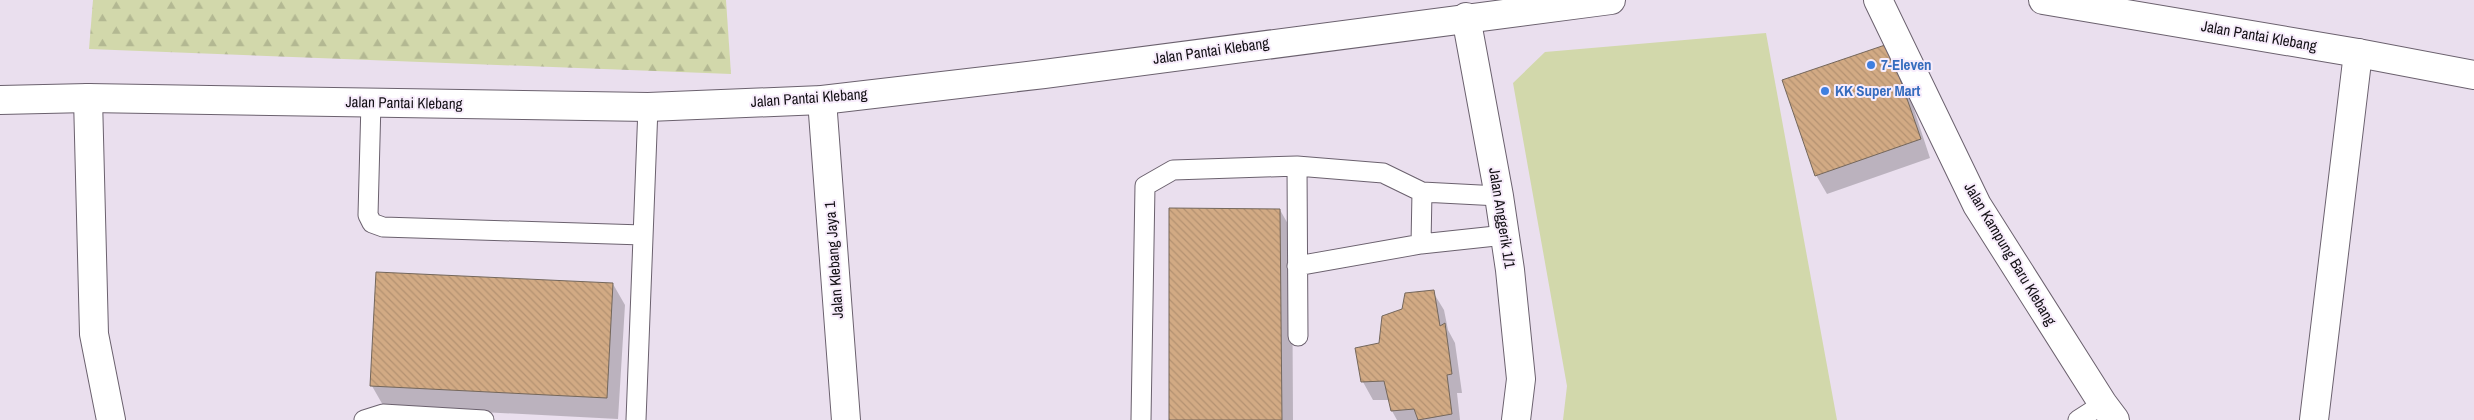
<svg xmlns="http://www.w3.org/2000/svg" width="2474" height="420" font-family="'Archivo Narrow',sans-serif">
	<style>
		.grass { fill: #d2d8ab }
		.forest { fill: url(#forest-firs) }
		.shadow { fill: #0003 }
		.building { fill: url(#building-back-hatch); stroke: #74675c }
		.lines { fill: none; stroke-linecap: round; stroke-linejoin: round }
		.service-casing { stroke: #6b616e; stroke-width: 21 }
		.minor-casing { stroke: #6b616e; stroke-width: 30 }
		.trunk-casing { stroke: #6b616e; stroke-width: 30 }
		.service { stroke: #fff; stroke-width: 19 }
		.minor { stroke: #fff; stroke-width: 28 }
		.trunk { stroke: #fff; stroke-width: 28 }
		.shop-dot { fill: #3f7fe0; stroke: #f7ecfb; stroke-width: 2 }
		.labels { text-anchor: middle; stroke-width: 4; stroke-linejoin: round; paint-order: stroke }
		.street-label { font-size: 15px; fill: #131015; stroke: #f7ecfb }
		.shop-label { font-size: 15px; font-weight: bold; fill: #366cbe; stroke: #f7ecfb; text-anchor: start }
	</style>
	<defs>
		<pattern id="forest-firs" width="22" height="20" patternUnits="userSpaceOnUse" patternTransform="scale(1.25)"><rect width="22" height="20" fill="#d2d8ab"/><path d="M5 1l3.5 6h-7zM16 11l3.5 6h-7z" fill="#b3b892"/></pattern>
		<pattern id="building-back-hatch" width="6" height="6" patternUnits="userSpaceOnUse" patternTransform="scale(1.25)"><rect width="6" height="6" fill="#d2aa84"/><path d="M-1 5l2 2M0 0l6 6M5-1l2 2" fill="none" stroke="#b39171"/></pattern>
	</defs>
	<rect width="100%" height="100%" fill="#eadfee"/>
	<!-- grass -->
	<path class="grass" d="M1766,33L1837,420H1563L1567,386L1513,83L1545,52Z"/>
	<!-- forest -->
	<path class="forest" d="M93,0H726L731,74L89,49Z"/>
	<!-- shadow -->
	<path class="shadow" d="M1899,64L1930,158L1827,194L1816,175Z
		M1280,210L1292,231L1293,420H1170Z
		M378,273L613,284L625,305L618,419L384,407L372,386Z
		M1433,292L1444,310L1448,330L1455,343L1462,393H1457L1460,420H1397L1392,411L1390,400H1373L1363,382L1380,344L1403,310Z"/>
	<!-- building -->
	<path class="building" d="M1888,44L1921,139L1815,176L1782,80Z
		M1169,208L1280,209L1282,420H1169Z
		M376,272L613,283L607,398L370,386Z
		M1434,290L1440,326L1445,323L1452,374L1447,375L1452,414L1418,420L1414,409L1391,411L1384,381L1361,382L1355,348L1379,343L1382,316L1402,309L1405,293Z"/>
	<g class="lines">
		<!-- service casing -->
		<g class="service-casing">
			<path id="service" d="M371,102L368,215L372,223L383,227L643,235
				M1297,166L1298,336
				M1422,192L1499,196
				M1297,266L1421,244L1505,235
				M364,420L383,414L484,420
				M636,420L648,107
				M1141,420L1145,186L1173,170L1297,166L1383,173L1422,192L1421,244
				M2078,420L2103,404"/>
		</g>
		<!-- minor casing -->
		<g class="minor-casing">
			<path id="minor" d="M1878,0L1977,205L2103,404L2115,420
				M1466,17L1499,196L1510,270L1521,379L1516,420
				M88,98L94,334L111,420
				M822,100L846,420
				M2314,420L2358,53"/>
		</g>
		<!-- trunk casing -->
		<g class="trunk-casing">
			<path id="trunk" d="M2043,0L2358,53L2474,75
				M0,100L88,98L648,107L822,100L1044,74L1611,0"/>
		</g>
		<!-- service -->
		<use href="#service" class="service"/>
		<!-- minor -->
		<use href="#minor" class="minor"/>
		<!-- trunk -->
		<use href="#trunk" class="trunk"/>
	</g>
	<!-- markers -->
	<g class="shop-dot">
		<circle cx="1871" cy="65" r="5"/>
		<circle cx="1825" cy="91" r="5"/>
	</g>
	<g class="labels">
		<!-- street labels -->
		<g class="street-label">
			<text transform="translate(2259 36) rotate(10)" y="5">Jalan Pantai Klebang</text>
			<text transform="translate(1211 51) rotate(-8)" y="5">Jalan Pantai Klebang</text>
			<text transform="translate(809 98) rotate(-4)" y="5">Jalan Pantai Klebang</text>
			<text transform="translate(404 103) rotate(1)" y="5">Jalan Pantai Klebang</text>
			<text transform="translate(1502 218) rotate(81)" y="5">Jalan Anggerik 1/1</text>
			<text transform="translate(2010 254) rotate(59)" y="5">Jalan Kampung Baru Klebang</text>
			<text transform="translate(834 260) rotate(-94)" y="5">Jalan Klebang Jaya 1</text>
		</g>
		<!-- shop labels -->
		<g class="shop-label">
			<text x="1881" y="70">7-Eleven</text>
			<text x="1835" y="96">KK Super Mart</text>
		</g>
	</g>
</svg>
